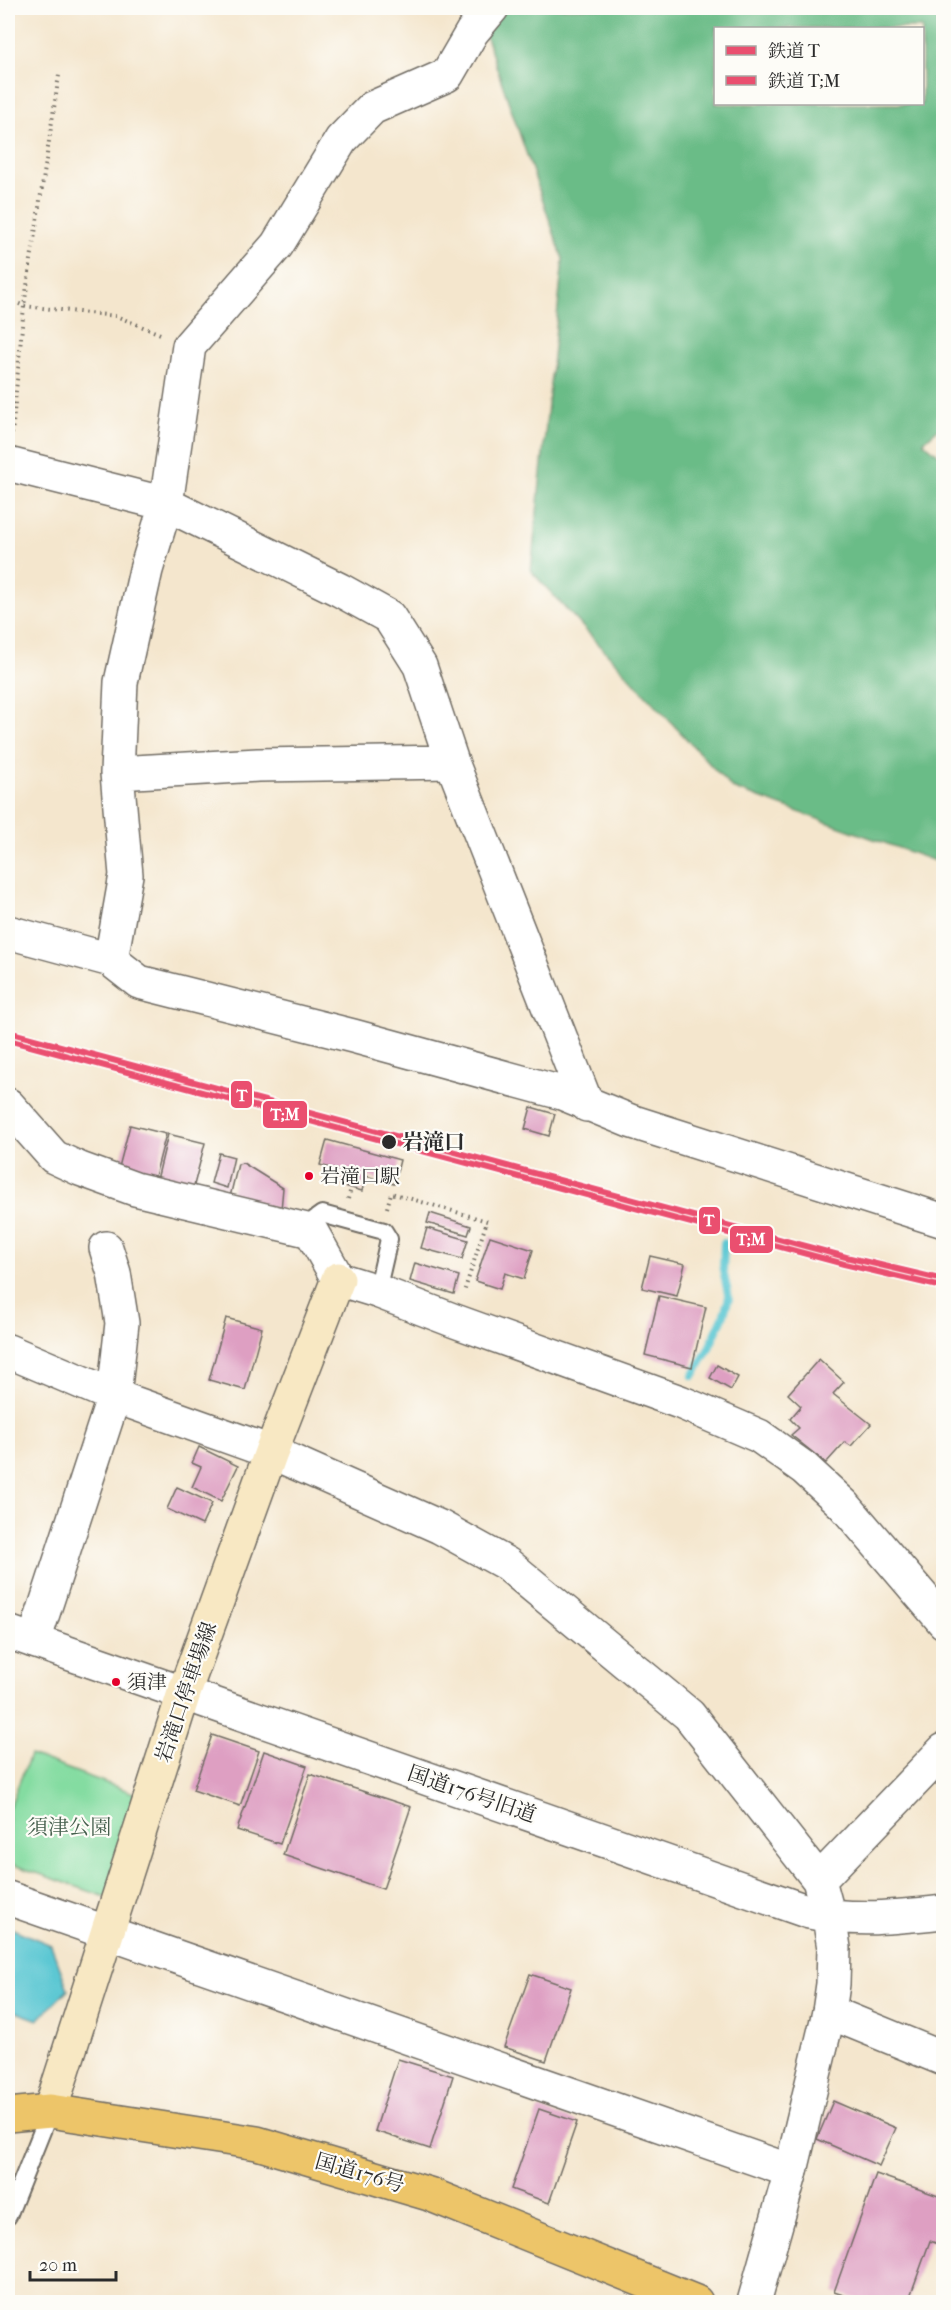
<svg xmlns="http://www.w3.org/2000/svg" width="951" height="2310" font-family="'IM FELL French Canon','Noto Serif JP',serif">
	<style>
		.green { fill: #84dca1; stroke: #588466; stroke-width: 1.5 }
		.forest { fill: #6bbc87; stroke: #4b7459; stroke-width: 1.5; fill-rule: evenodd }
		.water { fill: #5bc7d3; stroke: #43797f; stroke-width: 1.5 }
		.lines { fill: none; stroke-linecap: round; stroke-linejoin: round }
		.stream { stroke: #5bc7d3; stroke-width: 8 }
		.building { fill: #de9fc2 }
		.service-casing { stroke: #716c64; stroke-width: 20 }
		.minor-casing { stroke: #716c64; stroke-width: 36 }
		.tertiary-casing { stroke: #716c64; stroke-width: 36 }
		.secondary-casing { stroke: #716c64; stroke-width: 36 }
		.trunk-casing { stroke: #716c64; stroke-width: 36 }
		.path { stroke: #716c64; stroke-width: 4; stroke-dasharray: 1.5 4.5; stroke-linecap: butt }
		.service { stroke: #fff; stroke-width: 16 }
		.minor { stroke: #fff; stroke-width: 33 }
		.tertiary { stroke: #fff; stroke-width: 33 }
		.secondary { stroke: #f8e8c3; stroke-width: 33 }
		.trunk { stroke: #edc569; stroke-width: 33 }
		.rail-1-casing { stroke: #fdfcf7; stroke-width: 10 }
		.rail-2-casing { stroke: #fdfcf7; stroke-width: 10 }
		.rail-1 { stroke: #ea4f6f; stroke-width: 6 }
		.rail-2 { stroke: #ea4f6f; stroke-width: 6 }
		.stop-dot { fill: #2b2b2b; stroke: #fdfcf7; stroke-width: 2 }
		.bus-dot { fill: #e4002b; stroke: #fdfcf7; stroke-width: 2 }
		.labels { text-anchor: middle; stroke-width: 4.5; stroke-linejoin: round; paint-order: stroke }
		.bus-label { font-size: 20px; fill: #2b2b2b; stroke: #fdfcf7; text-anchor: start }
		.stop-label { font-size: 21px; font-weight: bold; fill: #2b2b2b; stroke: #fdfcf7; text-anchor: start }
		.street-label { font-size: 21px; fill: #2b2b2b; stroke: #fdfcf7 }
		.park-label { font-size: 21px; fill: #46604e; stroke: #fdfcf7 }
		.line-badge { stroke: #fdfcf7; stroke-width: 2 }
		.badge-label { font-size: 16px; text-anchor: middle; font-weight: bold; fill: #fff }
	</style>
	<rect width="100%" height="100%" fill="#fdfcf7"/>
	<filter id="ink" filterUnits="userSpaceOnUse"><feTurbulence type="fractalNoise" baseFrequency=".0167" numOctaves="2"/><feDisplacementMap in="SourceGraphic" scale="12" xChannelSelector="R" yChannelSelector="G"/><feConvolveMatrix kernelMatrix="1 2 1 2 8 2 1 2 1" color-interpolation-filters="sRGB"/></filter>
	<filter id="wash" filterUnits="userSpaceOnUse"><feTurbulence type="fractalNoise" baseFrequency=".008" numOctaves="4" result="noise"/><feDisplacementMap in="SourceGraphic" scale="24" xChannelSelector="R" yChannelSelector="G"/><feGaussianBlur stdDeviation="1.35" result="paint"/><feColorMatrix in="noise" values="0 0 0 0 0 0 0 0 0 0 0 0 0 0 0 0 0 1.4 0 .05"/><feComposite in="paint" operator="in"/></filter>
	<g filter="url(#wash)">
		<rect width="100%" height="100%" fill="#f4e6cd"/>
		<!-- green -->
		<path class="green" d="M30,1755L139,1795L109,1898L8,1863V1811Z"/>
		<!-- forest -->
		<path class="forest" d="M476,8H943L944,424L923,442L944,459L943,864L732,788L531,571L563,259ZM716,28H922V104H716Z"/>
		<!-- water -->
		<path class="water" d="M8,1927L51,1945L68,1989L38,2020L8,2009Z"/>
		<g class="lines">
			<!-- stream -->
			<path class="stream" d="M693,1376L708,1350L723,1317L729,1298L723,1270L724,1243"/>
		</g>
		<g id="blocks">
			<!-- building -->
			<path class="building" d="M531,1107L555,1114L549,1136L525,1129Z
				M130,1125L166,1134L154,1180L118,1171Z
				M168,1134L205,1143L193,1189L157,1180Z
				M327,1140L400,1160L394,1184L366,1176L362,1191L341,1185L344,1172L320,1165Z
				M219,1153L234,1157L227,1188L211,1183Z
				M243,1163L283,1188L281,1210L230,1197L238,1164Z
				M430,1213L471,1226L468,1235L427,1223Z
				M427,1228L468,1240L462,1259L421,1248Z
				M490,1236L533,1250L524,1279L505,1273L500,1289L475,1281Z
				M650,1256L685,1264L677,1296L642,1288Z
				M415,1263L459,1276L454,1294L410,1281Z
				M659,1296L706,1307L692,1367L645,1355Z
				M226,1318L262,1328L245,1390L209,1380Z
				M819,1359L844,1382L833,1394L871,1424L851,1446L845,1442L826,1463L791,1435L799,1428L790,1419L801,1406L788,1394Z
				M717,1365L738,1377L731,1390L710,1378Z
				M199,1447L238,1466L221,1501L192,1487L201,1467L192,1463Z
				M177,1487L212,1503L202,1525L167,1509Z
				M212,1735L259,1751L240,1806L193,1790Z
				M264,1751L307,1766L280,1844L237,1830Z
				M310,1774L411,1807L383,1889L283,1855Z
				M530,1974L571,1988L546,2061L504,2047Z
				M398,2059L453,2076L430,2149L375,2131Z
				M833,2101L896,2128L879,2166L817,2139Z
				M539,2109L577,2122L549,2203L511,2189Z
				M876,2174L944,2198V2246L930,2241L908,2302H865L834,2292Z"/>
		</g>
	</g>
	<g filter="url(#ink)">
		<use href="#blocks" fill-opacity="0" stroke="#716c64" stroke-width="1.5"/>
		<g class="lines">
			<!-- service casing -->
			<g class="service-casing">
				<path id="service" d="M311,1231L315,1219L322,1214L384,1231L389,1239L377,1291
					M8,2216L50,2111"/>
			</g>
			<!-- minor casing -->
			<g class="minor-casing">
				<path id="minor" d="M8,464L166,504L340,590L389,617L420,666L452,762L587,1105
					M117,773L258,765L452,762
					M8,932L111,960L139,982L353,1036L562,1093L630,1121L944,1221
					M111,960L126,875L117,773L121,682L146,570L166,504L189,346L277,245L341,140L372,108L447,75L472,32L492,8
					M8,1105L54,1157L80,1169L135,1189L311,1231L338,1279L377,1291L455,1321L680,1402L759,1436L804,1468L844,1505L944,1622
					M8,1351L114,1396L271,1452L440,1527L507,1564L689,1715L819,1880L829,1917
					M34,1641L114,1396L122,1323L114,1273L106,1248
					M819,1880L944,1750
					M8,1898L791,2171
					M829,2012L944,2059"/>
			</g>
			<!-- tertiary casing -->
			<g class="tertiary-casing">
				<path id="tertiary" d="M8,1632L809,1912C854,1922 898,1917 944,1912
					M754,2302L791,2171L829,2012L833,1984L834,1948L829,1917"/>
			</g>
			<!-- secondary casing -->
			<g class="secondary-casing">
				<path id="secondary" d="M50,2111L184,1693L271,1452L338,1279"/>
			</g>
			<!-- trunk casing -->
			<g class="trunk-casing">
				<path id="trunk" d="M8,2115L50,2111L257,2143L429,2194L696,2302"/>
			</g>
			<!-- path -->
			<path class="path" d="M8,299L24,306L116,316L163,335
				M12,434L24,306L59,75
				M348,1199L351,1188
				M387,1208L391,1193L487,1221L464,1292"/>
			<!-- service -->
			<use href="#service" class="service"/>
			<!-- minor -->
			<use href="#minor" class="minor"/>
			<!-- tertiary -->
			<use href="#tertiary" class="tertiary"/>
			<!-- secondary -->
			<use href="#secondary" class="secondary"/>
			<!-- trunk -->
			<use href="#trunk" class="trunk"/>
			<!-- rail-1 casing -->
			<g class="rail-1-casing">
				<path id="rail-1" d="M8,1032L846,1257L944,1280"/>
			</g>
			<!-- rail-2 casing -->
			<g class="rail-2-casing">
				<path id="rail-2" d="M8,1040L844,1264L942,1287"/>
			</g>
			<!-- rail-1 -->
			<use href="#rail-1" class="rail-1"/>
			<!-- rail-2 -->
			<use href="#rail-2" class="rail-2"/>
		</g>
	</g>
	<!-- markers -->
	<circle class="stop-dot" cx="389" cy="1142" r="8"/>
	<g class="bus-dot">
		<circle cx="309" cy="1176" r="5"/>
		<circle cx="116" cy="1682" r="5"/>
	</g>
	<g class="labels">
		<!-- bus labels -->
		<g class="bus-label">
			<text x="320" y="1183">岩滝口駅</text>
			<text x="127" y="1689">須津</text>
		</g>
		<!-- stop labels -->
		<g class="stop-label">
			<text x="402" y="1149">岩滝口</text>
		</g>
		<!-- street labels -->
		<g class="street-label">
			<text transform="translate(186 1692) rotate(-71)" y="7">岩滝口停車場線</text>
			<text transform="translate(472 1794) rotate(19)" y="7">国道176号旧道</text>
			<text transform="translate(360 2173) rotate(16)" y="7">国道176号</text>
		</g>
		<!-- park labels -->
		<g class="park-label">
			<text x="69" y="1834">須津公園</text>
		</g>
	</g>
	<g class="line-badge">
		<rect x="230" y="1080" width="23" height="29" rx="6" fill="#ea4f6f"/>
		<rect x="262" y="1100" width="46" height="29" rx="6" fill="#ea4f6f"/>
		<rect x="698" y="1206" width="23" height="29" rx="6" fill="#ea4f6f"/>
		<rect x="729" y="1225" width="45" height="29" rx="6" fill="#ea4f6f"/>
	</g>
	<g class="badge-label">
		<text x="242" y="1101">T</text>
		<text x="285" y="1120">T;M</text>
		<text x="709" y="1226">T</text>
		<text x="751" y="1245">T;M</text>
	</g>
	<!-- margin -->
	<rect width="951" height="2310" fill="none" stroke="#fdfcf7" stroke-width="30"/>
	<!-- legend -->
	<rect x="714" y="27" width="210" height="78" fill="#fdfcf7" stroke="#a9a8a5" stroke-width="1.5"/>
	<rect x="726" y="46" width="30" height="9" fill="#ea4f6f" stroke="#a9a8a5" stroke-width="1.5"/>
	<text x="768" y="57" font-size="18" fill="#2b2b2b">鉄道 T</text>
	<rect x="726" y="76" width="30" height="9" fill="#ea4f6f" stroke="#a9a8a5" stroke-width="1.5"/>
	<text x="768" y="87" font-size="18" fill="#2b2b2b">鉄道 T;M</text>
	<!-- scale -->
	<path d="M30 2271v9h86v-9" fill="none" stroke="#2b2b2b" stroke-width="3"/>
	<text x="39" y="2271" font-size="18" fill="#2b2b2b" stroke="#fdfcf7" stroke-width="4.5" paint-order="stroke">20 m</text>
</svg>
